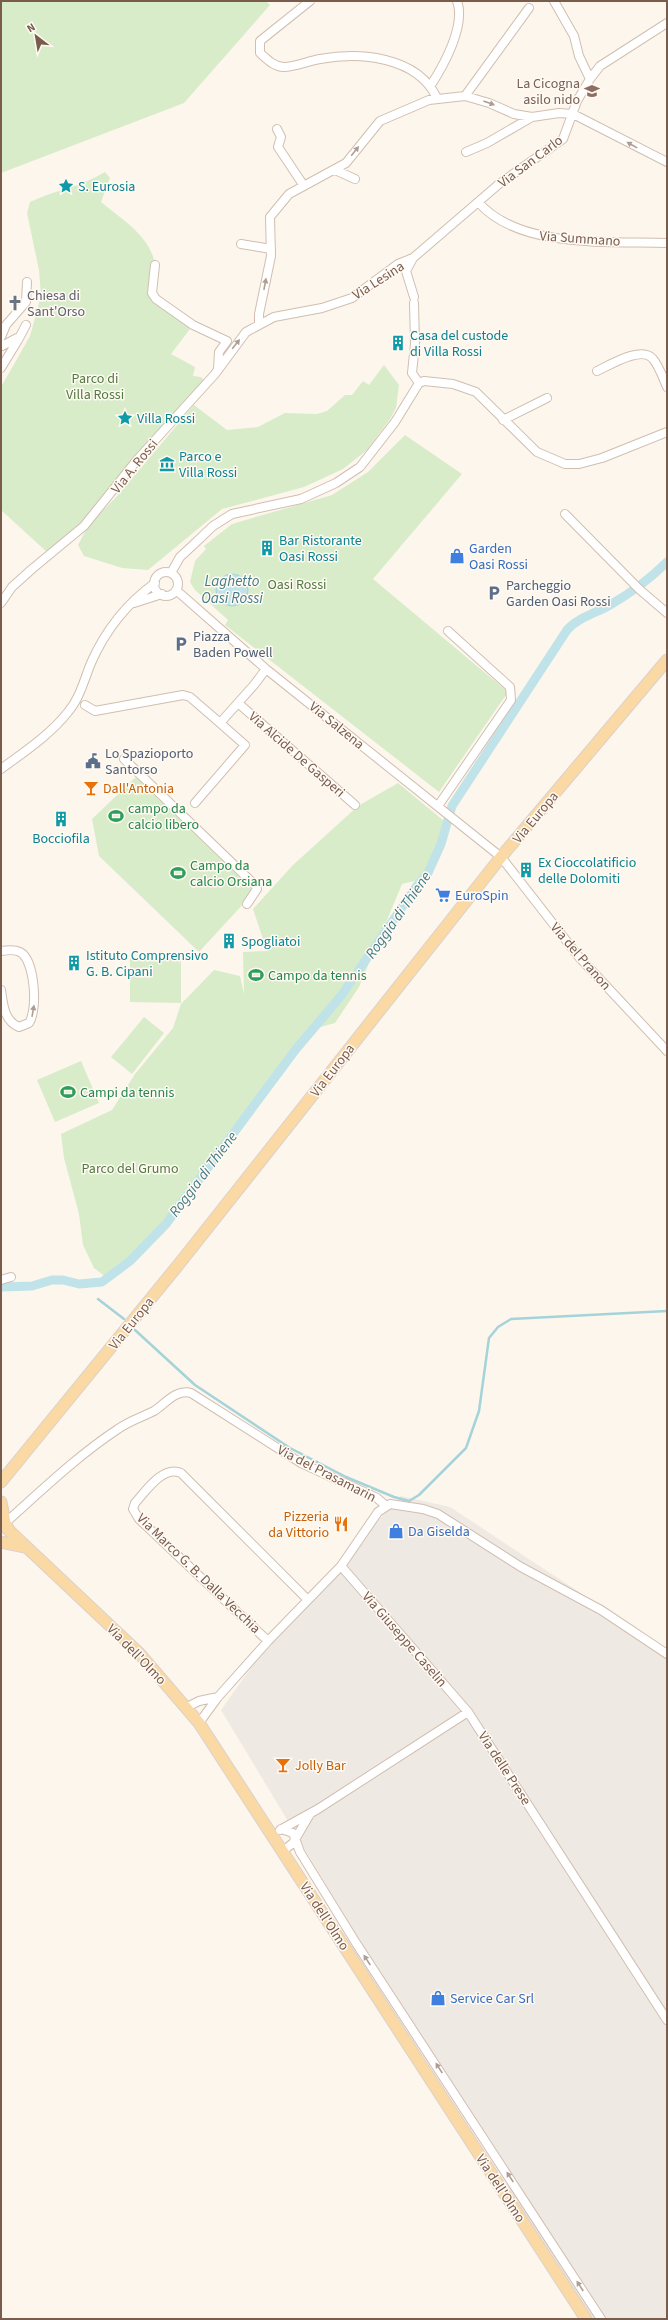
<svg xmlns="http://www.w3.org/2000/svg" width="668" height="2320" font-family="'Source Sans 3',sans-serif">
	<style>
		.industrial { fill: #efe9e4 }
		.green { fill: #d8ecc9 }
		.water { fill: #bfe3e8; stroke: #a5d3da }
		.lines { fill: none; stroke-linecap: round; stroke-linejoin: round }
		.stream { stroke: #a5d3da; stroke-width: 2.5 }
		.canal { stroke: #bfe3e8; stroke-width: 9 }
		.minor-casing { stroke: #d1beb0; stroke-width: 10 }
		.major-casing { stroke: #dad1cd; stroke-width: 13 }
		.minor { stroke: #fff; stroke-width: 8 }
		.major { stroke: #fbd9a5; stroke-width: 11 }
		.oneway { fill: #af9d94 }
		.labels { text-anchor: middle; stroke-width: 3; stroke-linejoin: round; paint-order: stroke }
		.education-label { font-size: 14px; fill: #785e54; stroke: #fffaf3; text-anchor: end }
		.street-label { font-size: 14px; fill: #7a5c4d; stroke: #fffaf3 }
		.culture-label { font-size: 14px; fill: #0d838f; stroke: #fffaf3; text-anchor: start }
		.worship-label { font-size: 14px; fill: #5b616d; stroke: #fffaf3; text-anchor: start }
		.park-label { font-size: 14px; fill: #537a41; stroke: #fffaf3 }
		.shop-label { font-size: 14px; fill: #366cbe; stroke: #fffaf3; text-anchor: start }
		.service-label { font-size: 14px; fill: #4e5e75; stroke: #fffaf3; text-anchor: start }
		.food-label { font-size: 14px; fill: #c56008; stroke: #fffaf3; text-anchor: start }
		.leisure-label { font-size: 14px; fill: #27864d; stroke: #fffaf3; text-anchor: start }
		.water-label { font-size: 15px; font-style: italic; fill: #437c86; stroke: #fffaf3 }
	</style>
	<rect width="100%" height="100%" fill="#fdf6ec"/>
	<!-- industrial -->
	<path class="industrial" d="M401,1496L450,1507L667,1650V2319H588L221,1710L281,1625Z"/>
	<!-- green -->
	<path class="green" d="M1,1H266L270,5L184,103L1,173Z
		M105,172L110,178L101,202C121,219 151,236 155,265C156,274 153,285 153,293L193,325L171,354L195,367L193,376L201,377L206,382L84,526L48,553L1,510V387L30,336L41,296L39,270L27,213L30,202C55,190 81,187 105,172Z
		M384,365L399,385L396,408L390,419L367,450L343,469L304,487L222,509L148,570L122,568L84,556L78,545L88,526L118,495L194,405L227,430L258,427L285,413L317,414L327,411L345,395H352L363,381L369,385Z
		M405,435L462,474L373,579L508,692L439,792L225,625L228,620L195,590L190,582L195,561L206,549L204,546L232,524L332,495L368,472Z
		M136,777L257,889L199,952L99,856L92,819Z
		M398,783L450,826L434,852L423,879L402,884L359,987L335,1023L310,1030L225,1137L226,1147L187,1189L177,1208L142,1248L107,1278L94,1268L83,1245L79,1214L64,1158L61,1134L112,1110L135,1074L173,1028L181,1004L214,970L240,976L244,994L243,952L267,951L253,909L292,866L358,806Z
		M130,959H181V1003L130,1002Z
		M144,1017L164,1033L132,1074L111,1057Z
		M81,1061L99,1103L55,1122L37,1080Z"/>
	<!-- water -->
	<path class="water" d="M216 590a16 16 0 1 1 32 0a16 16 0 1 1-32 0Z"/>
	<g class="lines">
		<!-- stream -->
		<path class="stream" d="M98,1299L124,1319
			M135,1330L195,1385L290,1448L346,1477L394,1497L409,1501L419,1495L466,1448L479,1411L489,1338L498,1327L511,1319L667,1311"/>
		<!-- canal -->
		<path class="canal" d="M1,1287L32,1286L52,1280H63L79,1284L102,1282L130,1261L166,1224L296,1049L341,996L416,887L428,873L441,844L452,806L567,630C577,618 596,613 610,605C631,593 649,580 667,562"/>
		<!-- minor casing -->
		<g class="minor-casing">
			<path id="minor" d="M310,1L260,41V53C267,59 274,67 284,67C295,67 308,61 320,59C360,52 417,56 437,98
				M554,1L574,36L579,56L590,79
				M431,85C444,65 466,25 457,1
				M465,96L529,8
				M277,129L281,137L278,147L304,186
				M466,152L487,143L532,117
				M335,170L355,179
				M479,203C520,249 610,241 667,243
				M241,244L271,249
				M413,258L406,271L414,297
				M155,265L152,293L156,299L193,325L227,341L219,352L218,369
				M414,303L415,344L412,373L419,383
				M259,323V314L271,256L270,217L289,194L346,163L380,121L429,100L465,96L489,103L514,114L532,117L559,113L573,114L667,162
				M1,337L6,325L26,302L27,282
				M18,340L26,325
				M1,343L2,346L17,338L18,340L1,368
				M597,371C610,365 642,345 653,359C659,366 663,378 667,387
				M419,383L424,381L453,384L476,392L537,452L565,464H579L602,458L667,432
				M503,420L547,398
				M565,514L640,590L667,613
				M154 584a12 12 0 1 1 24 0a12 12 0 1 1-24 0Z
				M171,573L180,557L192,546L213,526L232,514L301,499L336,483L360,467L395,422L419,383
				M176,590L266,669L501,857L579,957L667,1051
				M1,603L12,587L32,569L84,526L137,460L215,374L246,332L274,317L322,308L352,298L398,264L413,258L499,184L563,139L577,101L590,79L600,66L667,23
				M134,603L162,594
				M238,703L355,805
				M85,705L95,711L183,695L190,697L220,723
				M124,759L255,885L257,889L247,904
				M1,769C24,752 50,735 68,712C80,698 84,680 91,663C105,631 126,604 155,583
				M195,803L245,745L220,723L254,685L266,669
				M438,806L511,700L510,687L448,631
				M1,951C7,950 14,949 20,952C35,960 38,1010 29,1023L19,1027C4,1021 3,1004 1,990
				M1,1280L11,1277
				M5,1523C41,1491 77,1456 118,1429C129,1421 142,1417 154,1411C166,1403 176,1389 191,1393L301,1463L377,1498L386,1506
				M341,1566L468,1712L667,2020
				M268,1641L139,1519L133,1509L135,1503C146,1491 163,1465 181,1473L308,1600
				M187,1707L199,1701L218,1697
				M199,1723L218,1697L268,1641L341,1566L378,1512L390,1504L423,1509L438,1514L521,1567L601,1610L667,1654
				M281,1829L293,1833L300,1852L356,1943L601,2319
				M280,1830L318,1809L468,1712
				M283,1851L293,1843L310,1814"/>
		</g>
		<!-- major casing -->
		<g class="major-casing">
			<path id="major" d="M1,1482L179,1264L501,857L667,660
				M1,1502L5,1523L9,1530
				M1,1523L139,1653L199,1723L586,2319
				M1,1542L24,1547"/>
		</g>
		<!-- minor -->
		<use href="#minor" class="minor"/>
		<!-- major -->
		<use href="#major" class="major"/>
	</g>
	<!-- one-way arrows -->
	<defs><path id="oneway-solid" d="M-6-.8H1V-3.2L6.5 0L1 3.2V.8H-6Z"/></defs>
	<g class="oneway">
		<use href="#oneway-solid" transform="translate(489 103) rotate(20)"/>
		<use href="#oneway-solid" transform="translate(632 145) rotate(-151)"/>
		<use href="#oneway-solid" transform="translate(355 151) rotate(-51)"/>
		<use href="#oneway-solid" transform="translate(265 284) rotate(-79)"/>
		<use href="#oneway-solid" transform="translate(236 344) rotate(-51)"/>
		<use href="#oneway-solid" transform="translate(33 1011) rotate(-80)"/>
		<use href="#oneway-solid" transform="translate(367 1960) rotate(-123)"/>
		<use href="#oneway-solid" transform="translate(439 2068) rotate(-123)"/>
		<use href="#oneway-solid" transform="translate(510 2177) rotate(-123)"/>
		<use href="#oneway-solid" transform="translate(580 2286) rotate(-123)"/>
	</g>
	<!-- icons -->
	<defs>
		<g id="school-bare" transform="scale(1.2)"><path d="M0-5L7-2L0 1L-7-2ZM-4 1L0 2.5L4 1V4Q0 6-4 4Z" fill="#8d6e63" stroke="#fffaf3" stroke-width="2.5" paint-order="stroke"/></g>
		<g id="sight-bare" transform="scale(1.2)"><path d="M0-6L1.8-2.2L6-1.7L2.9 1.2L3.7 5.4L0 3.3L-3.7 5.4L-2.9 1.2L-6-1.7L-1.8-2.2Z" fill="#0f9aa8" stroke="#fffaf3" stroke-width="2.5" paint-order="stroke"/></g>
		<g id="church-bare" transform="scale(1.2)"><path d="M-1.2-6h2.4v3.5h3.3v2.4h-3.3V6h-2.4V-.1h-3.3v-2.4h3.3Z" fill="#6b7280" stroke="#fffaf3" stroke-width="2.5" paint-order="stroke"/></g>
		<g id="building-bare" transform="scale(1.2)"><path d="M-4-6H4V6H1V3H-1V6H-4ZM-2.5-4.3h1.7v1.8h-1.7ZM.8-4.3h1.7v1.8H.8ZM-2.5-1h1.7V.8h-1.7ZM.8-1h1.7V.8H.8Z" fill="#0f9aa8" stroke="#fffaf3" stroke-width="2.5" paint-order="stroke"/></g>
		<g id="museum-bare" transform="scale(1.2)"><path d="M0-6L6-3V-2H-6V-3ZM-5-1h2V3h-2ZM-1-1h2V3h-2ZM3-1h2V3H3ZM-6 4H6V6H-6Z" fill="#0f9aa8" stroke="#fffaf3" stroke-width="2.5" paint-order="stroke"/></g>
		<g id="shop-bare" transform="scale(1.2)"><path d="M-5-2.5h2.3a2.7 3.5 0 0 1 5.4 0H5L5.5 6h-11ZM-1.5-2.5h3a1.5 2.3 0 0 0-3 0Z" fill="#3f7fe0" stroke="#fffaf3" stroke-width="2.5" paint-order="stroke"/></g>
		<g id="parking-bare" transform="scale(1.2)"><path d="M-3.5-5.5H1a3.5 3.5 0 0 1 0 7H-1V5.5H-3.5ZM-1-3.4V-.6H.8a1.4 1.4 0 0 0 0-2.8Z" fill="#5c6f8a" stroke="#fffaf3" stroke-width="2.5" paint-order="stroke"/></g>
		<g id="civic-bare" transform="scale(1.2)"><path d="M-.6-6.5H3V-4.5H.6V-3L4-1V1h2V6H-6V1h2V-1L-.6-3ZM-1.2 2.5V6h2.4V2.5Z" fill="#5c6f8a" stroke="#fffaf3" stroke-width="2.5" paint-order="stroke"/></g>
		<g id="bar-bare" transform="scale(1.2)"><path d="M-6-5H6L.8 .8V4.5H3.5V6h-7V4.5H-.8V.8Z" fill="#e8710a" stroke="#fffaf3" stroke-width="2.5" paint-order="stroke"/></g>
		<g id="stadium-bare" transform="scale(1.2)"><path d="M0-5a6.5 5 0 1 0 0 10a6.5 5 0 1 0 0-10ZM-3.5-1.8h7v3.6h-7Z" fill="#2e9e5b" stroke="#fffaf3" stroke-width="2.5" paint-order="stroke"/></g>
		<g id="supermarket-bare" transform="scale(1.2)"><path d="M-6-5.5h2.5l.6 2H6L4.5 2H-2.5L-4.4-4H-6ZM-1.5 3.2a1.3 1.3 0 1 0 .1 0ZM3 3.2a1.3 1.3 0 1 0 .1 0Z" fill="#3f7fe0" stroke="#fffaf3" stroke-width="2.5" paint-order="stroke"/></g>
		<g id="restaurant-bare" transform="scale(1.2)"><path d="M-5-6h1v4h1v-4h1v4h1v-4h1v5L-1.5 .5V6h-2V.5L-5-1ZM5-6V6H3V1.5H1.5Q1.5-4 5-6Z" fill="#e8710a" stroke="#fffaf3" stroke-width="2.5" paint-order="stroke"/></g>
	</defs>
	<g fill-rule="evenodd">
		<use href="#school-bare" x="592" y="91"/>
		<use href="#sight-bare" x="66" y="186"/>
		<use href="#church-bare" x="15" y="303"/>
		<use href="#building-bare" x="398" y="343"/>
		<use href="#sight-bare" x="125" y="418"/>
		<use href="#museum-bare" x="167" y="464"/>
		<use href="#building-bare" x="267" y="548"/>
		<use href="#shop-bare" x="457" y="556"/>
		<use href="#parking-bare" x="494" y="593"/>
		<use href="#parking-bare" x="181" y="644"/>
		<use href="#civic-bare" x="93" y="761"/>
		<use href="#bar-bare" x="91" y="788"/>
		<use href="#stadium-bare" x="116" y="816"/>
		<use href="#building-bare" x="61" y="819"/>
		<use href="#building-bare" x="526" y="870"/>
		<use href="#stadium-bare" x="178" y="873"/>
		<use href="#supermarket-bare" x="443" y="895"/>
		<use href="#building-bare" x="229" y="941"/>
		<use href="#building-bare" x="74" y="963"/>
		<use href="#stadium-bare" x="256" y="975"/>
		<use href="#stadium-bare" x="68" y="1092"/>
		<use href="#restaurant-bare" x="341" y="1524"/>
		<use href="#shop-bare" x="396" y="1531"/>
		<use href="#bar-bare" x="283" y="1765"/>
		<use href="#shop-bare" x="438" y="1998"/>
	</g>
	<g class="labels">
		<!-- education labels -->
		<g class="education-label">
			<text x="580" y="88">La Cicogna<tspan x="580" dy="16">asilo nido</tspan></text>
		</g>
		<!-- street labels -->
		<g class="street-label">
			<text transform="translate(530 161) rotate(-37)" y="5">Via San Carlo</text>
			<text transform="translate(580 238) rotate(4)" y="5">Via Summano</text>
			<text transform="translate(378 280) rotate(-33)" y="5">Via Lesina</text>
			<text transform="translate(134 466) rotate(-51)" y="5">Via A. Rossi</text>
			<text transform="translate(337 725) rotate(39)" y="5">Via Salzena</text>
			<text transform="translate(297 754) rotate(41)" y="5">Via Alcide De Gasperi</text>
			<text transform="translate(535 817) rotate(-50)" y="5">Via Europa</text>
			<text transform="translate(581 956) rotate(49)" y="5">Via del Pranon</text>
			<text transform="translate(332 1070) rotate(-52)" y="5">Via Europa</text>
			<text transform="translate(131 1323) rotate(-51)" y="5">Via Europa</text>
			<text transform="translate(327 1473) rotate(27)" y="5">Via del Prasamarin</text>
			<text transform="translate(199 1573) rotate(44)" y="5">Via Marco G. B. Dalla Vecchia</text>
			<text transform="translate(405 1639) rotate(49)" y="5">Via Giuseppe Caselin</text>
			<text transform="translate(137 1654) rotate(46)" y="5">Via dell'Olmo</text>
			<text transform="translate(505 1768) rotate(57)" y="5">Via delle Prese</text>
			<text transform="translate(325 1916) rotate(57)" y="5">Via dell'Olmo</text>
			<text transform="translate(501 2188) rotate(57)" y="5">Via dell'Olmo</text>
		</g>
		<!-- culture labels -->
		<g class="culture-label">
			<text x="78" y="191">S. Eurosia</text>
			<text x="410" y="340">Casa del custode<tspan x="410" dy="16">di Villa Rossi</tspan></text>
			<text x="137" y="423">Villa Rossi</text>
			<text x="179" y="461">Parco e<tspan x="179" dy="16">Villa Rossi</tspan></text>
			<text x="279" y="545">Bar Ristorante<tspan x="279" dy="16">Oasi Rossi</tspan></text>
			<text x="61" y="843" text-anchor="middle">Bocciofila</text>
			<text x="538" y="867">Ex Cioccolatificio<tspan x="538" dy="16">delle Dolomiti</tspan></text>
			<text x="241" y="946">Spogliatoi</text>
			<text x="86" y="960">Istituto Comprensivo<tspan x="86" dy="16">G. B. Cipani</tspan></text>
		</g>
		<!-- worship labels -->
		<g class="worship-label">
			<text x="27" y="300">Chiesa di<tspan x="27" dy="16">Sant'Orso</tspan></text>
		</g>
		<!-- park labels -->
		<g class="park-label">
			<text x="95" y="383">Parco di<tspan x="95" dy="16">Villa Rossi</tspan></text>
			<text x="297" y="589">Oasi Rossi</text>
			<text x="130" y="1173">Parco del Grumo</text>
		</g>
		<!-- shop labels -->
		<g class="shop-label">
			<text x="469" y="553">Garden<tspan x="469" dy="16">Oasi Rossi</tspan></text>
			<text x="455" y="900">EuroSpin</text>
			<text x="408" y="1536">Da Giselda</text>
			<text x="450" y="2003">Service Car Srl</text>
		</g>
		<!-- service labels -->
		<g class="service-label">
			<text x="506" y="590">Parcheggio<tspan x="506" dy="16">Garden Oasi Rossi</tspan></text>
			<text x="193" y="641">Piazza<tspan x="193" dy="16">Baden Powell</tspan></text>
			<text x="105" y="758">Lo Spazioporto<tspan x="105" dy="16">Santorso</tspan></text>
		</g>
		<!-- food labels -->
		<g class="food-label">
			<text x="103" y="793">Dall'Antonia</text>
			<text x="329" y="1521" text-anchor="end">Pizzeria<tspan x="329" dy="16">da Vittorio</tspan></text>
			<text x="295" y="1770">Jolly Bar</text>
		</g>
		<!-- leisure labels -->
		<g class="leisure-label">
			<text x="128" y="813">campo da<tspan x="128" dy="16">calcio libero</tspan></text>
			<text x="190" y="870">Campo da<tspan x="190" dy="16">calcio Orsiana</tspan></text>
			<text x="268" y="980">Campo da tennis</text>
			<text x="80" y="1097">Campi da tennis</text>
		</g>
		<!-- water labels -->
		<g class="water-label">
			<text x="232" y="586">Laghetto<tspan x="232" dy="17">Oasi Rossi</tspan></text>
			<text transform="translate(398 915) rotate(-55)" y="5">Roggia di Thiene</text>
			<text transform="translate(203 1174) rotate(-53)" y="5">Roggia di Thiene</text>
		</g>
	</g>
	<!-- border -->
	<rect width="668" height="2320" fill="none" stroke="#7a5c4d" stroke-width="4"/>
	<!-- north arrow -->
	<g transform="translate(36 36) rotate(329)" stroke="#fffaf3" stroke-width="3" paint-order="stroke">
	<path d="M0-3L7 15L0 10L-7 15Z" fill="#7a5c4d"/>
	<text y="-6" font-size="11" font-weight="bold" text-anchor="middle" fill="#7a5c4d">N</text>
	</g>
</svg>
